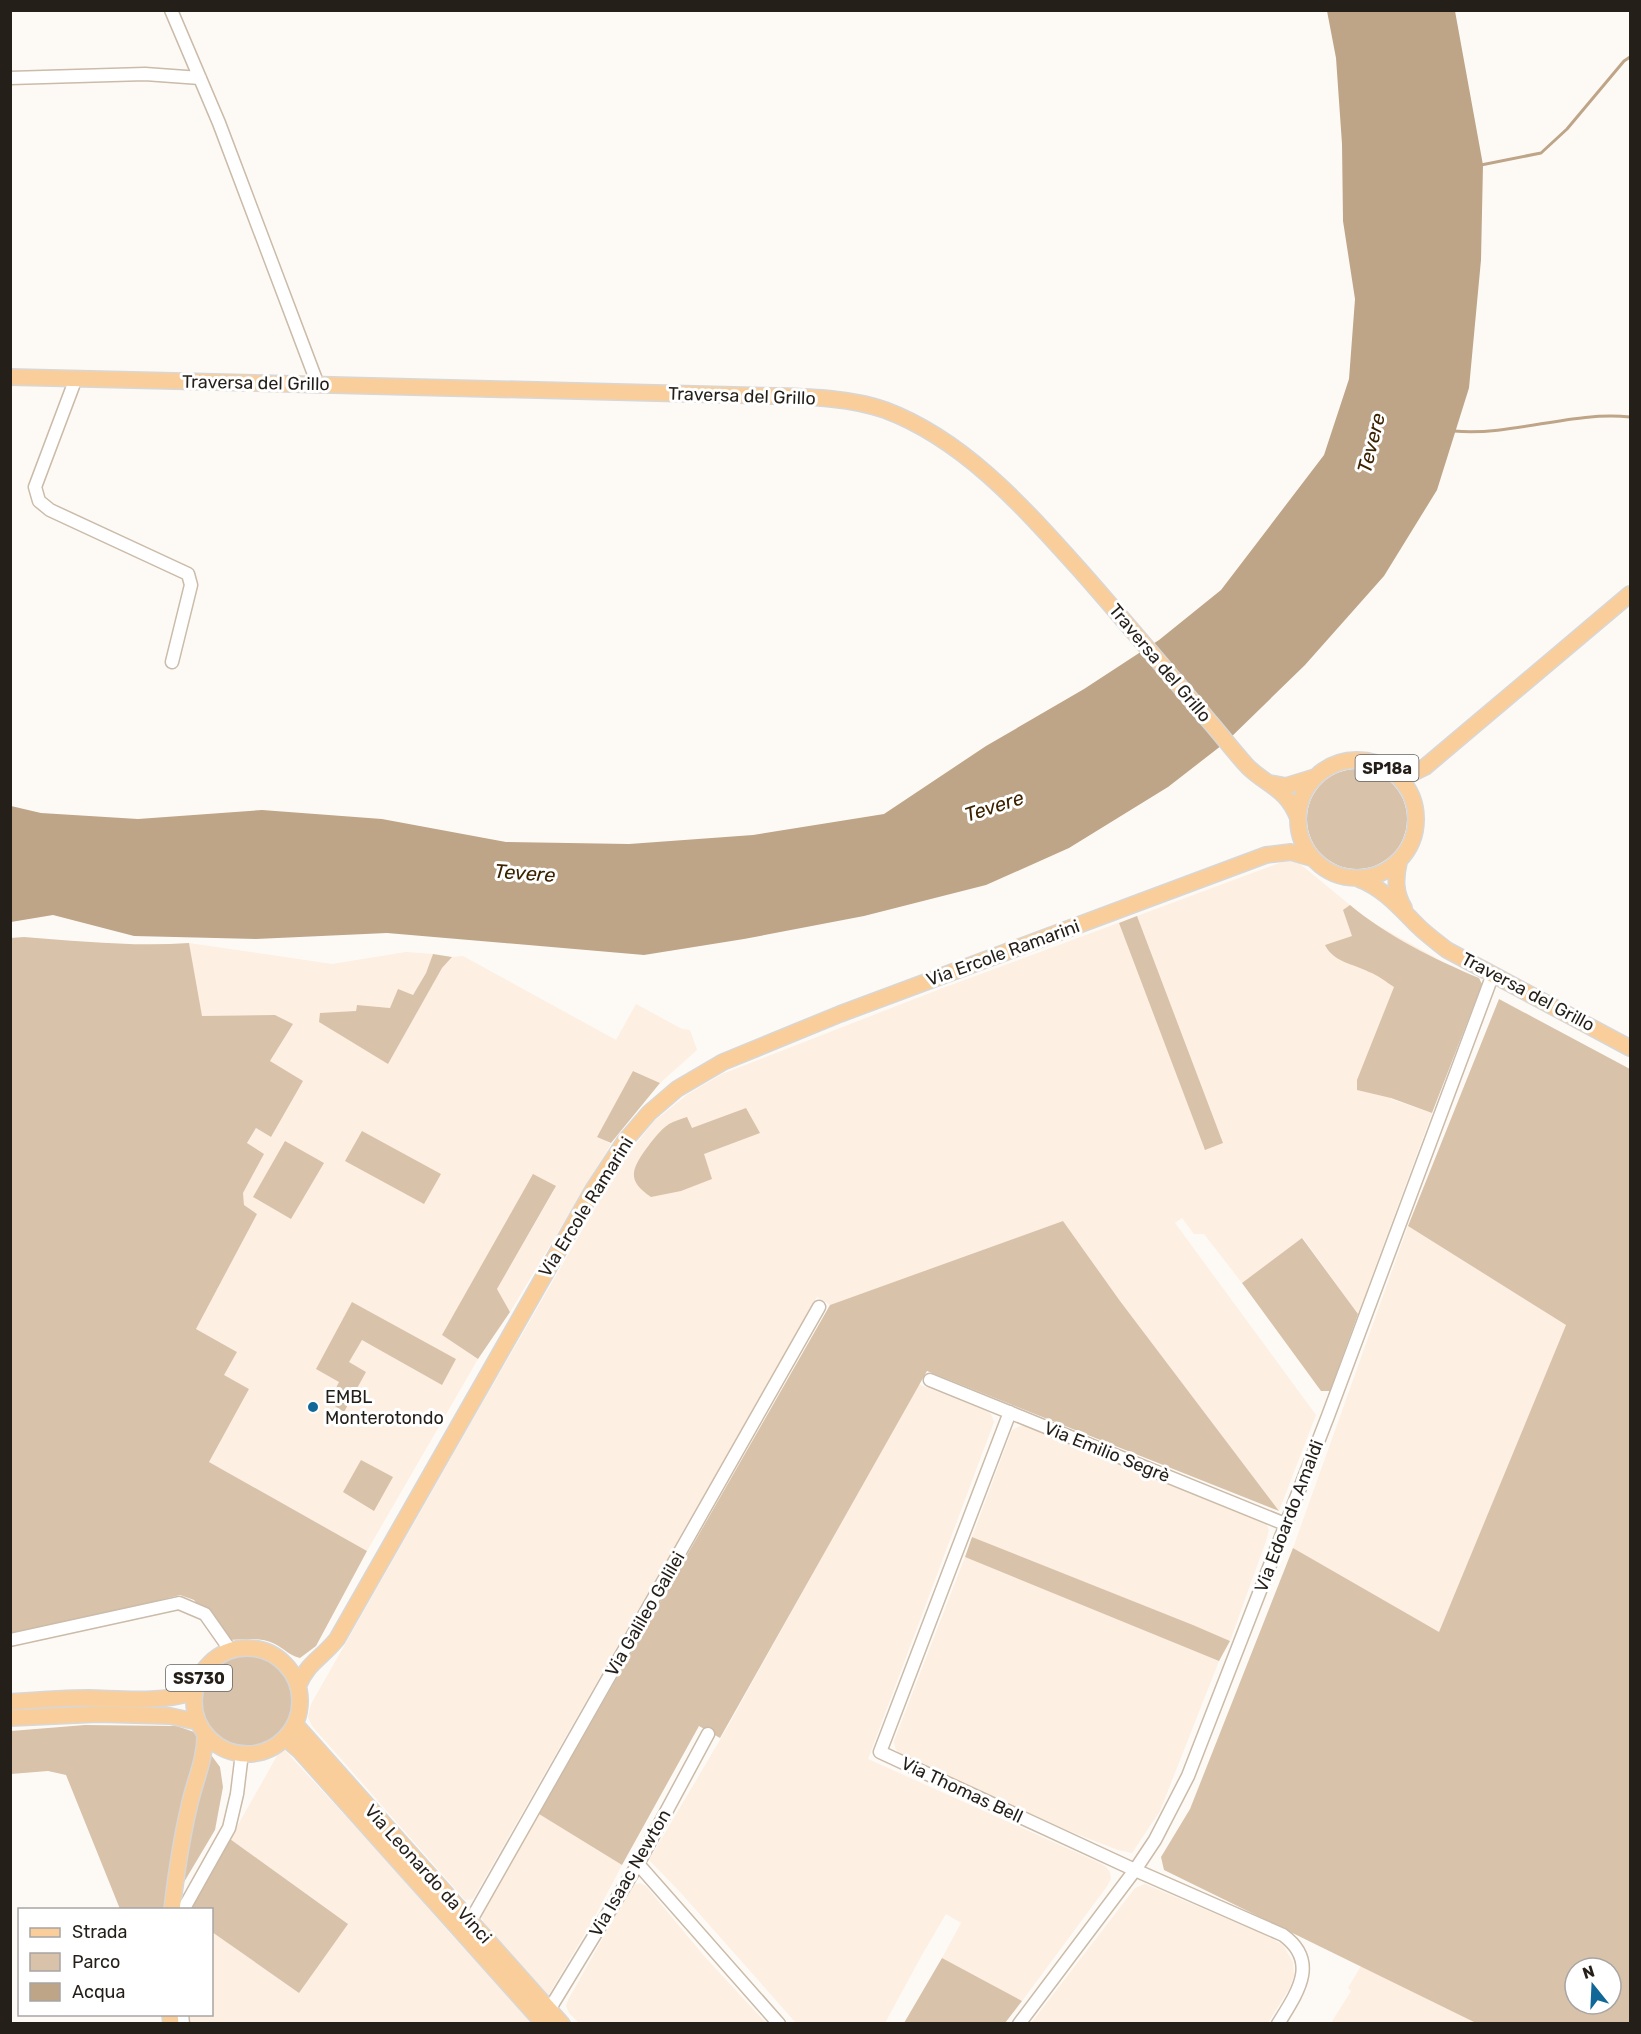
<svg xmlns="http://www.w3.org/2000/svg" width="1641" height="2034" font-family="Rubik,sans-serif">
	<style>
		.built { fill: #fdefe1 }
		.green { fill: #d9c2aa; fill-rule: evenodd }
		.water { fill: #bfa588 }
		.lines { fill: none; stroke-linecap: round; stroke-linejoin: round }
		.stream { stroke: #bfa588; stroke-width: 3 }
		.minor-casing { stroke: #cbbba9; stroke-width: 15 }
		.major-casing { stroke: #d8d7d6; stroke-width: 18 }
		.minor { stroke: #fff; stroke-width: 12 }
		.major { stroke: #face9a; stroke-width: 15 }
		.poi-dot { fill: #116798; stroke: #fff; stroke-width: 2 }
		.labels { text-anchor: middle; stroke-width: 6; stroke-linejoin: round; paint-order: stroke }
		.shield { fill: #fff; stroke: #66625e; stroke-width: 1.5 }
		.shield-label { font-size: 16px; font-weight: bold; fill: #251f19 }
		.street-label { font-size: 18px; fill: #251f19; stroke: #fff }
		.poi-label { font-size: 18px; fill: #251f19; stroke: #fff; text-anchor: start }
		.water-label { font-size: 20px; font-style: italic; fill: #3d2200; stroke: #fff }
	</style>
	<rect width="100%" height="100%" fill="#fdfaf6"/>
	<!-- built -->
	<path class="built" d="M1293,858L1368,920L1447,964L1391,1099L1432,1113L1358,1314L1303,1238L1242,1283L1204,1234H1194L1182,1218L1175,1223L1316,1415L1279,1511L1120,1301L1063,1221L830,1305L817,1297L473,1899L465,1900L312,1726L308,1717L311,1704L481,1405L620,1165L653,1122L688,1094L722,1074L935,991Z
		M189,943L332,964L406,952L433,954L426,973L413,995L391,1008L357,1005L356,1011L388,1064L442,968L452,957L463,956L616,1040L636,1004L682,1029L690,1030L697,1050L660,1083L634,1071L598,1137L611,1144L510,1312L497,1289L556,1187L442,1335L478,1359L367,1551L209,1462L249,1389L223,1375L236,1351L196,1329L257,1214L244,1205L243,1193L264,1154L247,1144L256,1128L271,1137L282,1116L270,1061L293,1024L275,1015L200,1016Z
		M1408,1226L1566,1325L1439,1633L1293,1548Z
		M918,1384L987,1411L991,1414L994,1422L868,1759L1100,1863L1106,1867L1110,1872L1111,1878L1108,1885L1022,2001L942,1958L961,1923L946,1914L923,1953L885,2023H796L681,1893L649,1860L727,1728Z
		M1020,1426H1029L1266,1523L1269,1530L1266,1541L1230,1641L1193,1625L972,1537L1012,1430Z
		M965,1557L1219,1661L1160,1811L1132,1853L1118,1850L1069,1831L900,1755L895,1748L894,1741Z
		M282,1747L388,1862L449,1932L533,2023L188,2024L187,2015L212,2014V1932L299,1993L347,1923L230,1839Z
		M539,1814L622,1865L592,1922L548,1996L490,1932L481,1917Z
		M640,1883L646,1886L705,1957L766,2023H579L569,2013L566,2006L568,2000L627,1895L634,1885Z
		M1145,1884L1265,1935L1283,1945L1293,1962L1294,1976L1289,1989L1268,2023H1031L1135,1888Z
		M1361,1966L1476,2023H1331L1351,1991L1348,1988Z"/>
	<!-- green -->
	<path class="green" d="M1307 819a50 50 0 1 1 100 0a50 50 0 1 1-100 0Z
		M1350,905C1387,936 1434,959 1479,978L1482,984L1432,1113L1391,1098L1357,1090V1080L1394,987C1386,982 1378,975 1369,972C1354,964 1333,962 1325,945L1352,936L1343,910Z
		M1137,916L1223,1143L1205,1150L1119,923Z
		M24,937C78,941 134,947 189,943L202,1016L275,1015L293,1024L270,1061L303,1081L271,1137L256,1128L247,1143L264,1154L243,1193L244,1205L257,1214L196,1329L237,1352L224,1375L249,1389L209,1462L367,1551L316,1646L300,1658C288,1655 285,1649 275,1644C259,1636 243,1640 227,1640L194,1600L180,1595L11,1638L10,938Z
		M433,954L452,957L442,968L388,1064L319,1022L320,1013L356,1011L357,1005L390,1008L398,989L413,995L426,973Z
		M1499,999L1630,1069V2023H1476L1164,1870L1161,1857L1190,1809L1293,1548L1439,1632L1566,1325L1408,1226ZM1575,1968H1611V2004H1575Z
		M633,1071L660,1083L611,1143L597,1137Z
		M746,1108L760,1133L704,1154L712,1179L681,1191L651,1197C627,1181 631,1170 646,1149C652,1141 660,1130 669,1124C674,1121 681,1119 687,1117L692,1128Z
		M362,1131L441,1174L424,1204L345,1161Z
		M285,1141L324,1163L291,1219L253,1197Z
		M533,1174L556,1186L497,1289L510,1312L478,1359L442,1335Z
		M1063,1221L1120,1301L1279,1511L927,1371L720,1738L699,1726L622,1865L539,1814L830,1305Z
		M1302,1238L1358,1314L1330,1391H1321L1242,1283Z
		M352,1302L456,1359L442,1385L362,1340L349,1362L366,1372L344,1412L329,1402L339,1382L316,1369Z
		M361,1460L393,1477L374,1511L343,1492Z
		M972,1537L1193,1625L1230,1641L1219,1661L965,1557Z
		M202 1701a46 46 0 1 1 92 0a46 46 0 1 1-92 0Z
		M85,1725L177,1726L194,1732L220,1767L223,1787L215,1830L168,1909H120L66,1775L48,1771L11,1774V1731Z
		M230,1839L348,1924L299,1993L212,1932V1910H191Z
		M942,1958L1022,2001L1005,2023H904Z"/>
	<!-- water -->
	<path class="water" d="M1327,11H1455L1483,165L1481,260L1469,388L1437,490L1384,576L1305,665L1226,742L1168,787L1069,848L986,885L864,916L744,939L644,955L387,933L256,939L134,936L53,915L11,922V806L41,813L138,819L262,810L382,819L506,842L629,844L753,835L884,814L986,746L1084,689L1159,640L1221,590L1324,455L1349,379L1355,299L1343,221L1342,144L1336,58Z"/>
	<g class="lines">
		<!-- stream -->
		<path class="stream" d="M1481,165L1541,153L1567,129L1624,61L1630,57
			M1454,431C1514,436 1571,411 1630,417"/>
		<!-- minor casing -->
		<g class="minor-casing">
			<path id="minor" d="M171,10L219,123L318,385
				M10,78L145,74L200,78
				M76,378L35,487L39,501L50,510L188,574L191,585L172,662
				M930,1380L1285,1524
				M1010,1412L880,1752L1135,1870L1283,1935C1320,1962 1297,1993 1278,2024
				M10,1640L179,1603L205,1614L231,1651
				M638,1864L779,2024
				M183,1910L229,1828L237,1794L242,1753
				M471,1920L819,1307
				M549,2010L638,1864L708,1734
				M182,2014L183,2024
				M1019,2024L1135,1870L1155,1840L1188,1776L1328,1416L1493,974"/>
		</g>
		<!-- major casing -->
		<g class="major-casing">
			<path id="major" d="M10,377L777,396C812,397 851,398 885,410C965,440 1024,508 1080,570C1124,620 1167,671 1210,722C1223,737 1235,753 1248,767C1269,787 1286,788 1298,818
				M1298 819a59 59 0 1 1 118 0a59 59 0 1 1-118 0Z
				M1398,776L1411,774L1425,767L1630,594
				M1270,783L1286,786L1315,777
				M1399,862C1395,879 1395,893 1404,908
				M1359,879C1383,888 1400,908 1418,926C1427,935 1437,942 1447,950L1630,1048
				M194 1701a53 53 0 1 1 106 0a53 53 0 1 1-106 0Z
				M298,1686C308,1662 322,1658 337,1639L593,1190L625,1141L649,1113L677,1089L723,1062L840,1014L1266,855L1291,852L1311,858
				M10,1702C37,1700 63,1698 89,1698C126,1699 159,1703 195,1692
				M10,1718L98,1714L170,1716L198,1722
				M295,1724L562,2024
				M285,1738L300,1751L544,2024
				M172,1910C176,1875 181,1841 189,1807C194,1782 206,1759 205,1733
				M170,2014L171,2024"/>
		</g>
		<!-- minor -->
		<use href="#minor" class="minor"/>
		<!-- major -->
		<use href="#major" class="major"/>
	</g>
	<!-- markers -->
	<circle class="poi-dot" cx="313" cy="1407" r="6"/>
	<g class="labels">
		<!-- shield labels -->
		<g class="shield">
			<rect x="1355.5" y="755" width="63" height="26" rx="4.5"/>
			<rect x="166" y="1665" width="66" height="26" rx="4.5"/>
		</g>
		<g class="shield-label">
			<text x="1387" y="774">SP18a</text>
			<text x="199" y="1684">SS730</text>
		</g>
		<!-- street labels -->
		<g class="street-label">
			<text transform="translate(256 383) rotate(1)" y="6">Traversa del Grillo</text>
			<text transform="translate(742 396) rotate(2)" y="6">Traversa del Grillo</text>
			<text transform="translate(1160 663) rotate(50)" y="6">Traversa del Grillo</text>
			<text transform="translate(1003 953) rotate(-20)" y="6">Via Ercole Ramarini</text>
			<text transform="translate(1528 992) rotate(28)" y="6">Traversa del Grillo</text>
			<text transform="translate(586 1207) rotate(-58)" y="6">Via Ercole Ramarini</text>
			<text transform="translate(1107 1452) rotate(22)" y="6">Via Emilio Segrè</text>
			<text transform="translate(1289 1516) rotate(-69)" y="6">Via Edoardo Amaldi</text>
			<text transform="translate(645 1614) rotate(-60)" y="6">Via Galileo Galilei</text>
			<text transform="translate(962 1790) rotate(25)" y="6">Via Thomas Bell</text>
			<text transform="translate(630 1873) rotate(-60)" y="6">Via Isaac Newton</text>
			<text transform="translate(428 1874) rotate(48)" y="6">Via Leonardo da Vinci</text>
		</g>
		<!-- poi labels -->
		<g class="poi-label">
			<text x="325" y="1403">EMBL<tspan x="325" dy="21">Monterotondo</tspan></text>
		</g>
		<!-- water labels -->
		<g class="water-label">
			<text transform="translate(1371 443) rotate(-76)" y="7">Tevere</text>
			<text transform="translate(994 806) rotate(-18)" y="7">Tevere</text>
			<text transform="translate(525 873) rotate(4)" y="7">Tevere</text>
		</g>
	</g>
	<!-- border -->
	<rect width="1641" height="2034" fill="none" stroke="#251f19" stroke-width="24"/>
	<!-- legend -->
	<rect x="18" y="1908" width="195" height="108" fill="#ffffff" stroke="#a8a5a3" stroke-width="1.5"/>
	<rect x="30" y="1928" width="30" height="9" fill="#face9a" stroke="#a8a5a3" stroke-width="1.5"/>
	<text x="72" y="1938" font-size="18" fill="#251f19">Strada</text>
	<rect x="30" y="1953" width="30" height="18" fill="#d9c2aa" stroke="#a8a5a3" stroke-width="1.5"/>
	<text x="72" y="1968" font-size="18" fill="#251f19">Parco</text>
	<rect x="30" y="1983" width="30" height="18" fill="#bfa588" stroke="#a8a5a3" stroke-width="1.5"/>
	<text x="72" y="1998" font-size="18" fill="#251f19">Acqua</text>
	<!-- north arrow -->
	<g transform="translate(1593 1986) rotate(342)"><circle r="28" fill="#ffffff" stroke="#a8a5a3" stroke-width="1.5"/>
	<path d="M0-4.5L10 22L0 15L-10 22Z" fill="#116798"/>
	<text y="-9" font-size="16" font-weight="bold" text-anchor="middle" fill="#251f19">N</text>
	</g>
</svg>
